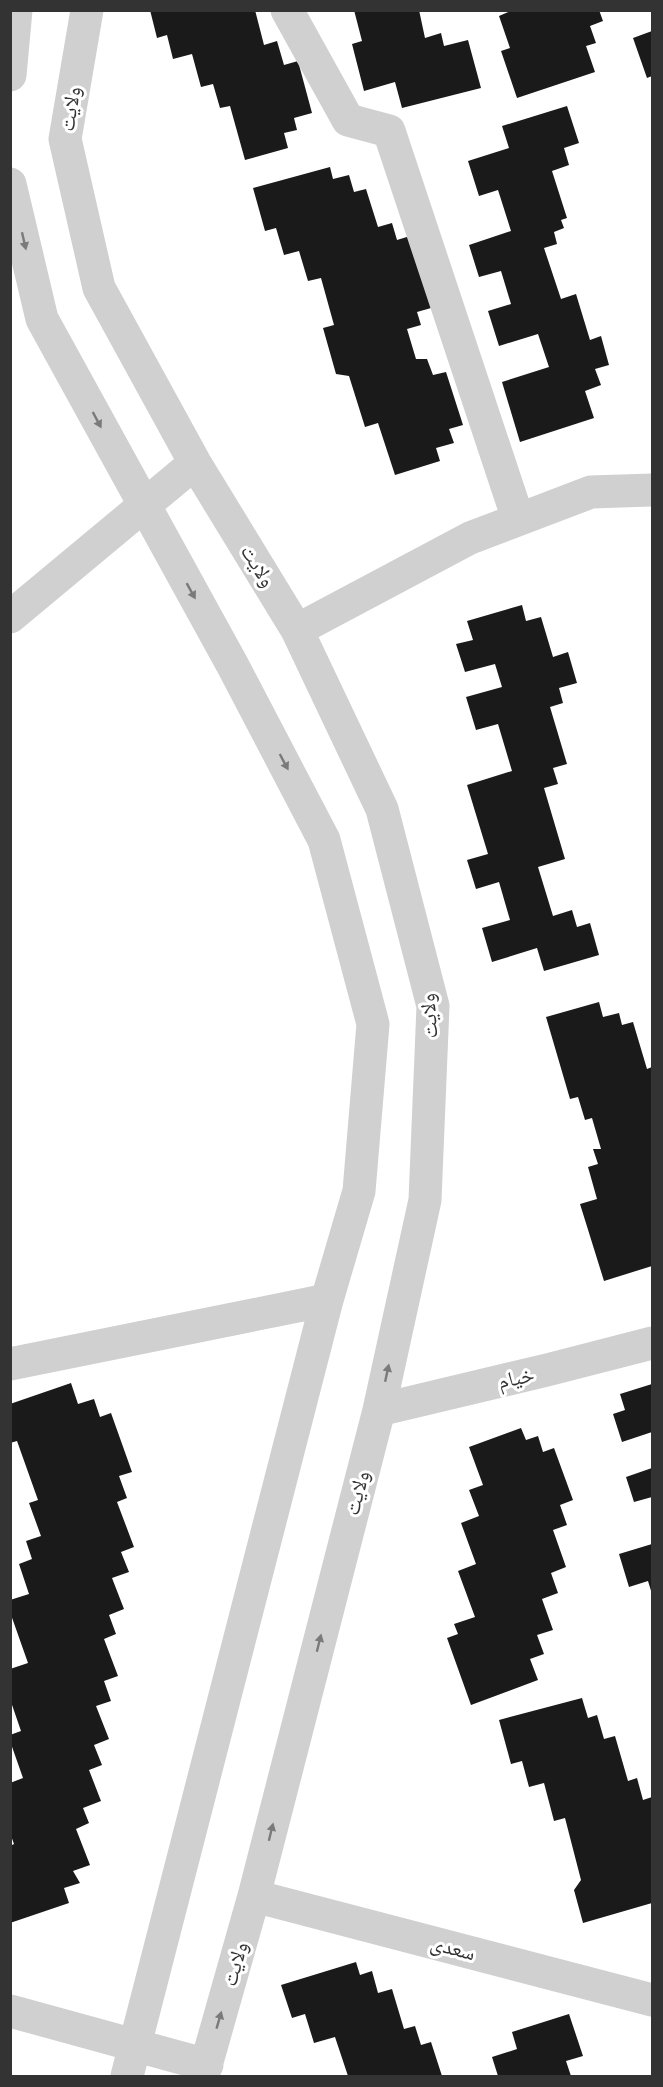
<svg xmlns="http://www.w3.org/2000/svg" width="663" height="2087" font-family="'Open Sans','Noto Naskh Arabic',sans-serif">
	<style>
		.building { fill: #1a1a1a }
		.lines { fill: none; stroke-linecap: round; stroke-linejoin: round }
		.minor { stroke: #d0d0d0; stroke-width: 33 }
		.oneway { fill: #7a7a7a }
		.labels { text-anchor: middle; stroke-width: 6; stroke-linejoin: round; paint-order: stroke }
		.street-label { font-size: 21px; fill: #333; stroke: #fff }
	</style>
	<rect width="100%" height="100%" fill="#fff"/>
	<!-- building -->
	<path class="building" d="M150,10H255L264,45L277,41L284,65L298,61L312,113L294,118L297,130L284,133L288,148L245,160L230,106L220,108L213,84L201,87L192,54L173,59L167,35L157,38Z
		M354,10H419L425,38L441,33L444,46L468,40L481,88L402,108L395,82L364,91L352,44L362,41Z
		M513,10H599L603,21L590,26L596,43L586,46L595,72L517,98L501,51L510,48L499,16Z
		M652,31V76L647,78L633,38Z
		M567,106L579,143L564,148L569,165L552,171L567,218L561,220L564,228L554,232L557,244L544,248L561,299L576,294L590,340L601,336L609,365L595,369L601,385L585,391L594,418L520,442L502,382L549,367L538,334L499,346L488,311L511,304L501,271L479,277L469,245L511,231L498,190L479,196L468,161L509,148L502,126Z
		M330,167L333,179L349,175L354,192L366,189L378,227L392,223L397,240L410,236L431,308L417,312L421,325L407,329L416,359H427L433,375L446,372L463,425L449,429L454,443L436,448L440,461L395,475L378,423L365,427L349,376L336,374L323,328L334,325L321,278L308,281L299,251L284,255L276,228L265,231L253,188Z
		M522,605L526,621L541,617L553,657L568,652L577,683L559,688L563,703L550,707L567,764L553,768L558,784L544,788L565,859L538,867L553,916L572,910L577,927L590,923L599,955L544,971L537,948L492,962L482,928L510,920L499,882L476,889L467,860L488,854L467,785L512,771L498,724L476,730L466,697L502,687L495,664L465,672L456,644L473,640L467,621Z
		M599,1002L603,1017L619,1013L622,1025L633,1022L647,1069L652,1067V1266L604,1281L580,1204L597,1199L588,1167L598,1164L593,1149H601L592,1118L585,1120L578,1097L570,1099L546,1017Z
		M71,1383L78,1404L94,1399L100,1417L111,1413L132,1472L119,1476L127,1498L117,1502L134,1547L121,1552L129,1572L112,1578L124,1609L109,1615L116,1634L104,1639L118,1676L104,1681L111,1701L96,1706L109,1739L94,1745L102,1765L89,1770L101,1801L83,1808L89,1823L76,1829L90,1865L73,1871L80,1883L64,1888L69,1903L10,1923V1846L14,1844L10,1833V1783L23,1778L10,1741V1735L21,1731L10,1699V1669L28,1663L10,1612V1600L29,1594L19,1564L32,1559L26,1541L41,1536L29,1503L38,1500L17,1441L10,1443V1404Z
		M652,1384V1432L622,1442L613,1414L625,1410L620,1394Z
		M521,1428L526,1440L538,1436L543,1452L554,1448L573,1500L560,1505L567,1525L553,1530L566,1567L551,1573L558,1593L542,1599L553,1630L537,1635L544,1654L530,1659L538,1680L471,1705L447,1638L458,1634L454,1624L475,1617L458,1571L476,1564L461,1523L479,1516L469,1490L483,1485L469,1447Z
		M652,1468V1497L634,1502L626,1477Z
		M652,1544V1594L648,1581L629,1587L619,1554Z
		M582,1698L588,1718L597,1715L604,1739L615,1736L628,1781L637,1778L643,1800L652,1797V1903L583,1923L574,1890L581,1880L565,1818L554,1821L544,1783L529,1787L522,1761L511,1764L499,1720Z
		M356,1962L360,1975L372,1971L378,1993L392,1989L404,2029L415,2026L421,2045L431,2042L442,2076H348L335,2037L314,2043L305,2014L292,2018L281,1985Z
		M569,2014L583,2056L566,2061L571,2076H498L492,2057L517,2049L512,2032Z"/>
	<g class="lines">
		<!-- minor -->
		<path class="minor" d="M87,10L65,139L99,288L195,463L297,630L382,809L433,1006L425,1200L379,1410L254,1896L203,2076
			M287,10L348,120L389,131L518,519
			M10,75L16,10
			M10,184L42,319L233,666L324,840L373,1024L359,1191L327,1300L127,2076
			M10,617L195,463
			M297,630L470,538L591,492L652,490
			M10,1364L327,1300
			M379,1410L547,1370L652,1343
			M254,1896L652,2000
			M10,2011L207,2065"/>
	</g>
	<!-- one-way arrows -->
	<defs><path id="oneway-solid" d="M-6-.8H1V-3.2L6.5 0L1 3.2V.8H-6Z" transform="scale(1.5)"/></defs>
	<g class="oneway">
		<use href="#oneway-solid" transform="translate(24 241) rotate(77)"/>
		<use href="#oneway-solid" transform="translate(97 420) rotate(62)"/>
		<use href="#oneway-solid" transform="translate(191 591) rotate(61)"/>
		<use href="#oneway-solid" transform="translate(284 762) rotate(62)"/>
		<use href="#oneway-solid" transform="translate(387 1373) rotate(-78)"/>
		<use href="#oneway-solid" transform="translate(319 1643) rotate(-76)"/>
		<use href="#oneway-solid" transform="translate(271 1832) rotate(-76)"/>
		<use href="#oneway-solid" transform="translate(219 2020) rotate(-74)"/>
	</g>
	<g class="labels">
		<!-- street labels -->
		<g class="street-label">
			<text transform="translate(70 109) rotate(-81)" y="7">ولایت</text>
			<text transform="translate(258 566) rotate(58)" y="7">ولایت</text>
			<text transform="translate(429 1016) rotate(-94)" y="7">ولایت</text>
			<text transform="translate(516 1378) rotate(-13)" y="7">خیام</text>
			<text transform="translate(357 1493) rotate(-75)" y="7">ولایت</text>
			<text transform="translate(453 1948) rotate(15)" y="7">سعدی</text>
			<text transform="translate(235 1964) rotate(-74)" y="7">ولایت</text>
		</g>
	</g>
	<!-- border -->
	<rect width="663" height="2087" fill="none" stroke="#333333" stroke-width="24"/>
</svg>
